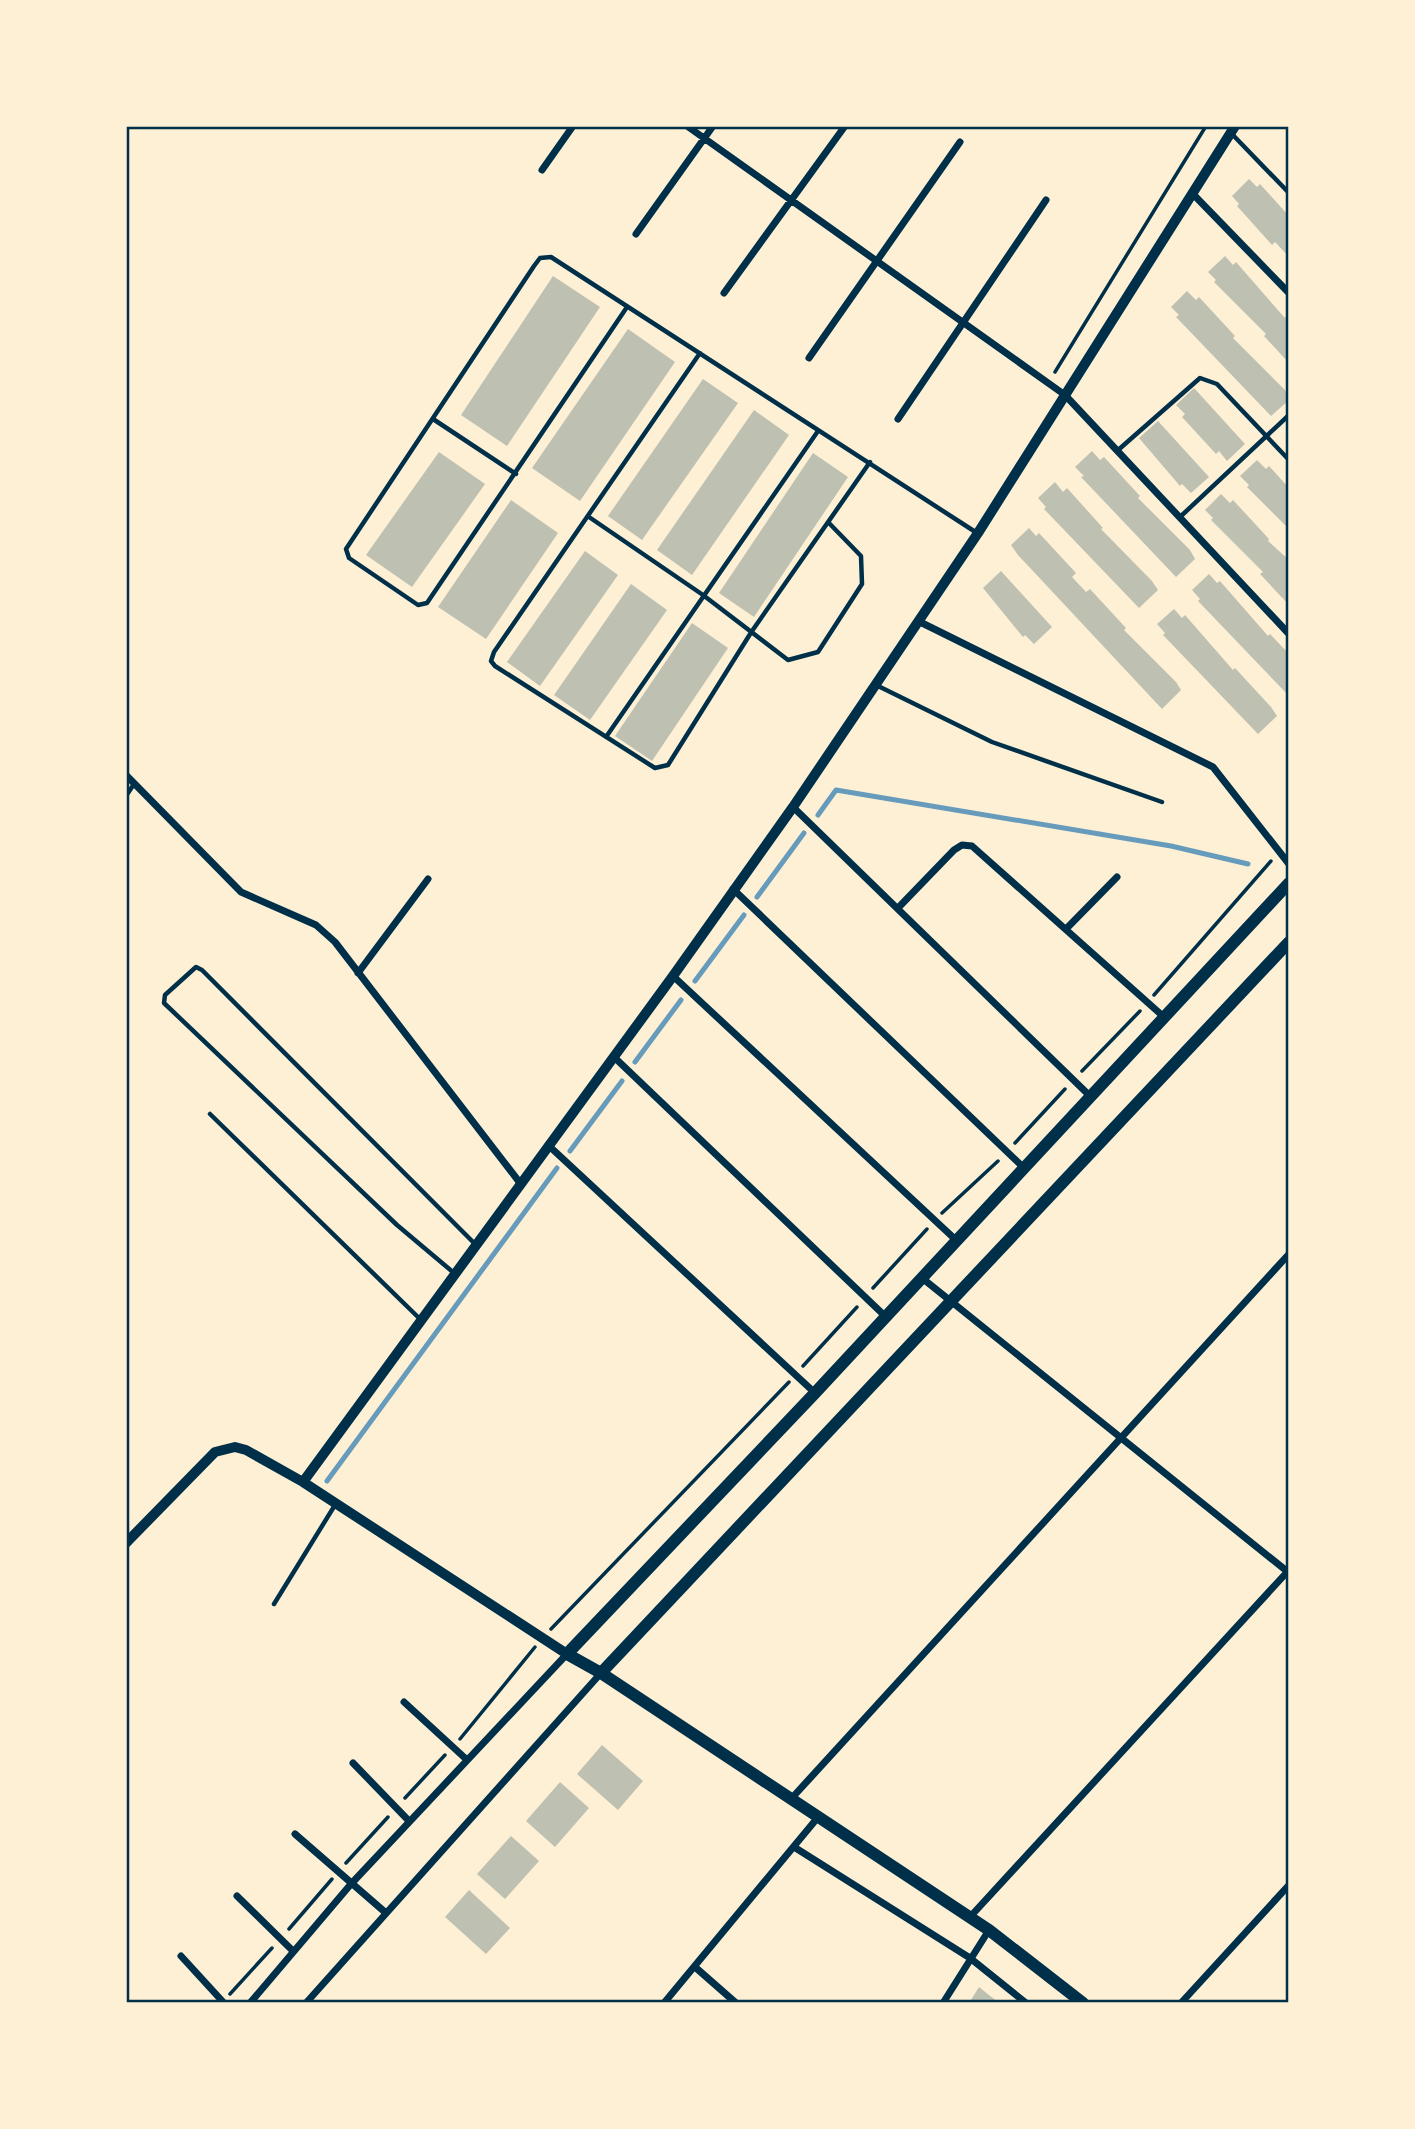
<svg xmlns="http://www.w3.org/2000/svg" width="1415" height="2129" font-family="'Sofia Sans Condensed',sans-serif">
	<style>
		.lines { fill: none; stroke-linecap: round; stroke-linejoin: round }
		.stream { stroke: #669bbc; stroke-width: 5 }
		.building { fill: #bec0b2 }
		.path { stroke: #003049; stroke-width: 3.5 }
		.service { stroke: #003049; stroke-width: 4.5 }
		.minor { stroke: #003049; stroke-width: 7 }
		.tertiary { stroke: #003049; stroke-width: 10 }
		.secondary { stroke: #003049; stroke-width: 12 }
		.neatline { fill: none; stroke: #003049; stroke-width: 2.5 }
	</style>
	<rect width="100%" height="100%" fill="#fdf0d5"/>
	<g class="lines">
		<!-- stream -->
		<path class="stream" d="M818,815L836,790L1171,846L1248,864
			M757,897L804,833
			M695,981L744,915
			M635,1062L681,1000
			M570,1151L622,1081
			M327,1481L557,1168"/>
	</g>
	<!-- building -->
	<path class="building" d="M1249,179L1257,187L1260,184L1289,216V257L1275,242L1272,245L1237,206L1239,204L1232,196Z
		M1225,256L1233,265L1236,262L1284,317L1289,319V363L1264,336L1266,334L1214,282L1216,280L1208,272Z
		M553,276L600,307L507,446L461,415Z
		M1187,291L1196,300L1199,297L1235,336L1233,338L1285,390L1289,400L1271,416L1176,317L1179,315L1171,307Z
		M628,329L675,362L580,501L532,468Z
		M703,379L738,403L642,540L608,516Z
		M1194,388L1245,444L1227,461L1219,451L1216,454L1182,417L1185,414L1176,405Z
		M754,410L789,435L692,575L657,550Z
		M1158,421L1209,477L1191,493L1182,484L1180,486L1139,438Z
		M1092,451L1100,460L1104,457L1140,496L1138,498L1190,550L1195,559L1176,577L1081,477L1084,476L1075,467Z
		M439,452L485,484L412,587L366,555Z
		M813,453L848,477L754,617L719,593Z
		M1257,460L1266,469L1269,466L1289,488V529L1247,487L1249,485L1240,476Z
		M1055,482L1063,492L1067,488L1103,528L1101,529L1152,581L1158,590L1139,608L1044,509L1046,507L1038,498Z
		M1221,494L1230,503L1233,500L1269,539L1268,541L1289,560V605L1260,574L1263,572L1211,520L1213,518L1205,510Z
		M511,500L558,533L486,639L438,607Z
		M1029,528L1036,536L1039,533L1076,573L1072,577L1086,592L1090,589L1126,628L1124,630L1176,682L1181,690L1162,709L1018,555L1011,545Z
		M585,551L618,575L540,686L507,662Z
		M1001,571L1052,627L1034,644L1025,635L1023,637L983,588Z
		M1209,574L1217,583L1220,581L1268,636L1270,634L1289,654V696L1198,601L1200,599L1192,590Z
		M631,584L667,610L590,720L554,695Z
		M1174,609L1182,618L1185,615L1233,670L1235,668L1271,707L1277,716L1258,734L1163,635L1165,633L1157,624Z
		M692,623L728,648L652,761L615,736Z
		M602,1745L643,1781L618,1810L577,1774Z
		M560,1782L589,1808L555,1847L526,1821Z
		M511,1836L539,1861L505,1899L477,1874Z
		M469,1890L510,1928L486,1954L445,1917Z
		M979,1987L999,2003H969Z"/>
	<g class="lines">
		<!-- path -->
		<path class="path" d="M1055,372L1206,126
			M1154,995L1271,861
			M1082,1071L1140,1011
			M1015,1143L1065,1089
			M942,1213L998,1161
			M873,1288L927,1229
			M803,1366L857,1307
			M551,1629L789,1382
			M460,1739L535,1647
			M405,1798L445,1755
			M346,1863L388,1817
			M289,1929L332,1879
			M230,1994L272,1948"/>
		<!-- service -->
		<path class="service" d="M1231,133L1289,193
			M627,307L427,603L418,605L349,558L346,549L534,266L540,258L551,257L977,533
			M700,353L494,652L491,661L495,666L655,768L668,765L752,631L870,462
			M433,419L516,474
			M1117,451L1200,378L1217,384L1289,460
			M589,517L703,595L788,660L818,652L862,584L861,556L828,522
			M1180,517L1289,415
			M876,685L992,742L1162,802
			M606,737L818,431
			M126,796L134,784
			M210,1114L420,1319
			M454,1273L397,1225L164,1003L165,995L196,967L202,970L475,1244
			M274,1604L335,1505"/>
		<!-- minor -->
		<path class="minor" d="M687,126L1065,395L1289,634
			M542,170L573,126
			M1192,193L1289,293
			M636,234L713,126
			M724,293L845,126
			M809,358L960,142
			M898,419L1046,200
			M918,621L1213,767L1289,864
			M126,775L241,892L316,925L335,942L520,1183
			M793,807L1091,1097
			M733,889L1024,1168
			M898,908L954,850L962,845L972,846L1164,1017
			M1067,928L1117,877
			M358,973L428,879
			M673,976L957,1241
			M614,1057L886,1317
			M548,1145L815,1393
			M922,1278L1288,1572
			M404,1702L466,1759
			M353,1763L409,1821
			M791,1799L1289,1254
			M295,1834L386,1913
			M794,1847L970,1958L1026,2003
			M237,1896L293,1951
			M970,1917L1289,1570
			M181,1956L224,2003
			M695,1967L736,2003
			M250,2003L351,1884L567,1654
			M306,2003L601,1673
			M664,2003L819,1816
			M943,2003L989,1930
			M1181,2003L1289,1885"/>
		<!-- tertiary -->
		<path class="tertiary" d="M303,1482L673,976L793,807L978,533L1235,126
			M126,1543L215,1452L235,1447L246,1450L303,1482L567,1654"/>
		<!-- secondary -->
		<path class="secondary" d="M601,1673L1289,942
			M1083,2003L989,1930L601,1673L567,1654L815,1393L1289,883"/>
	</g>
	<!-- border -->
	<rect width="1415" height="2129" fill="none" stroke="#fdf0d5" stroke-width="256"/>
	<rect x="128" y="128" width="1159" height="1873" class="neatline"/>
</svg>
